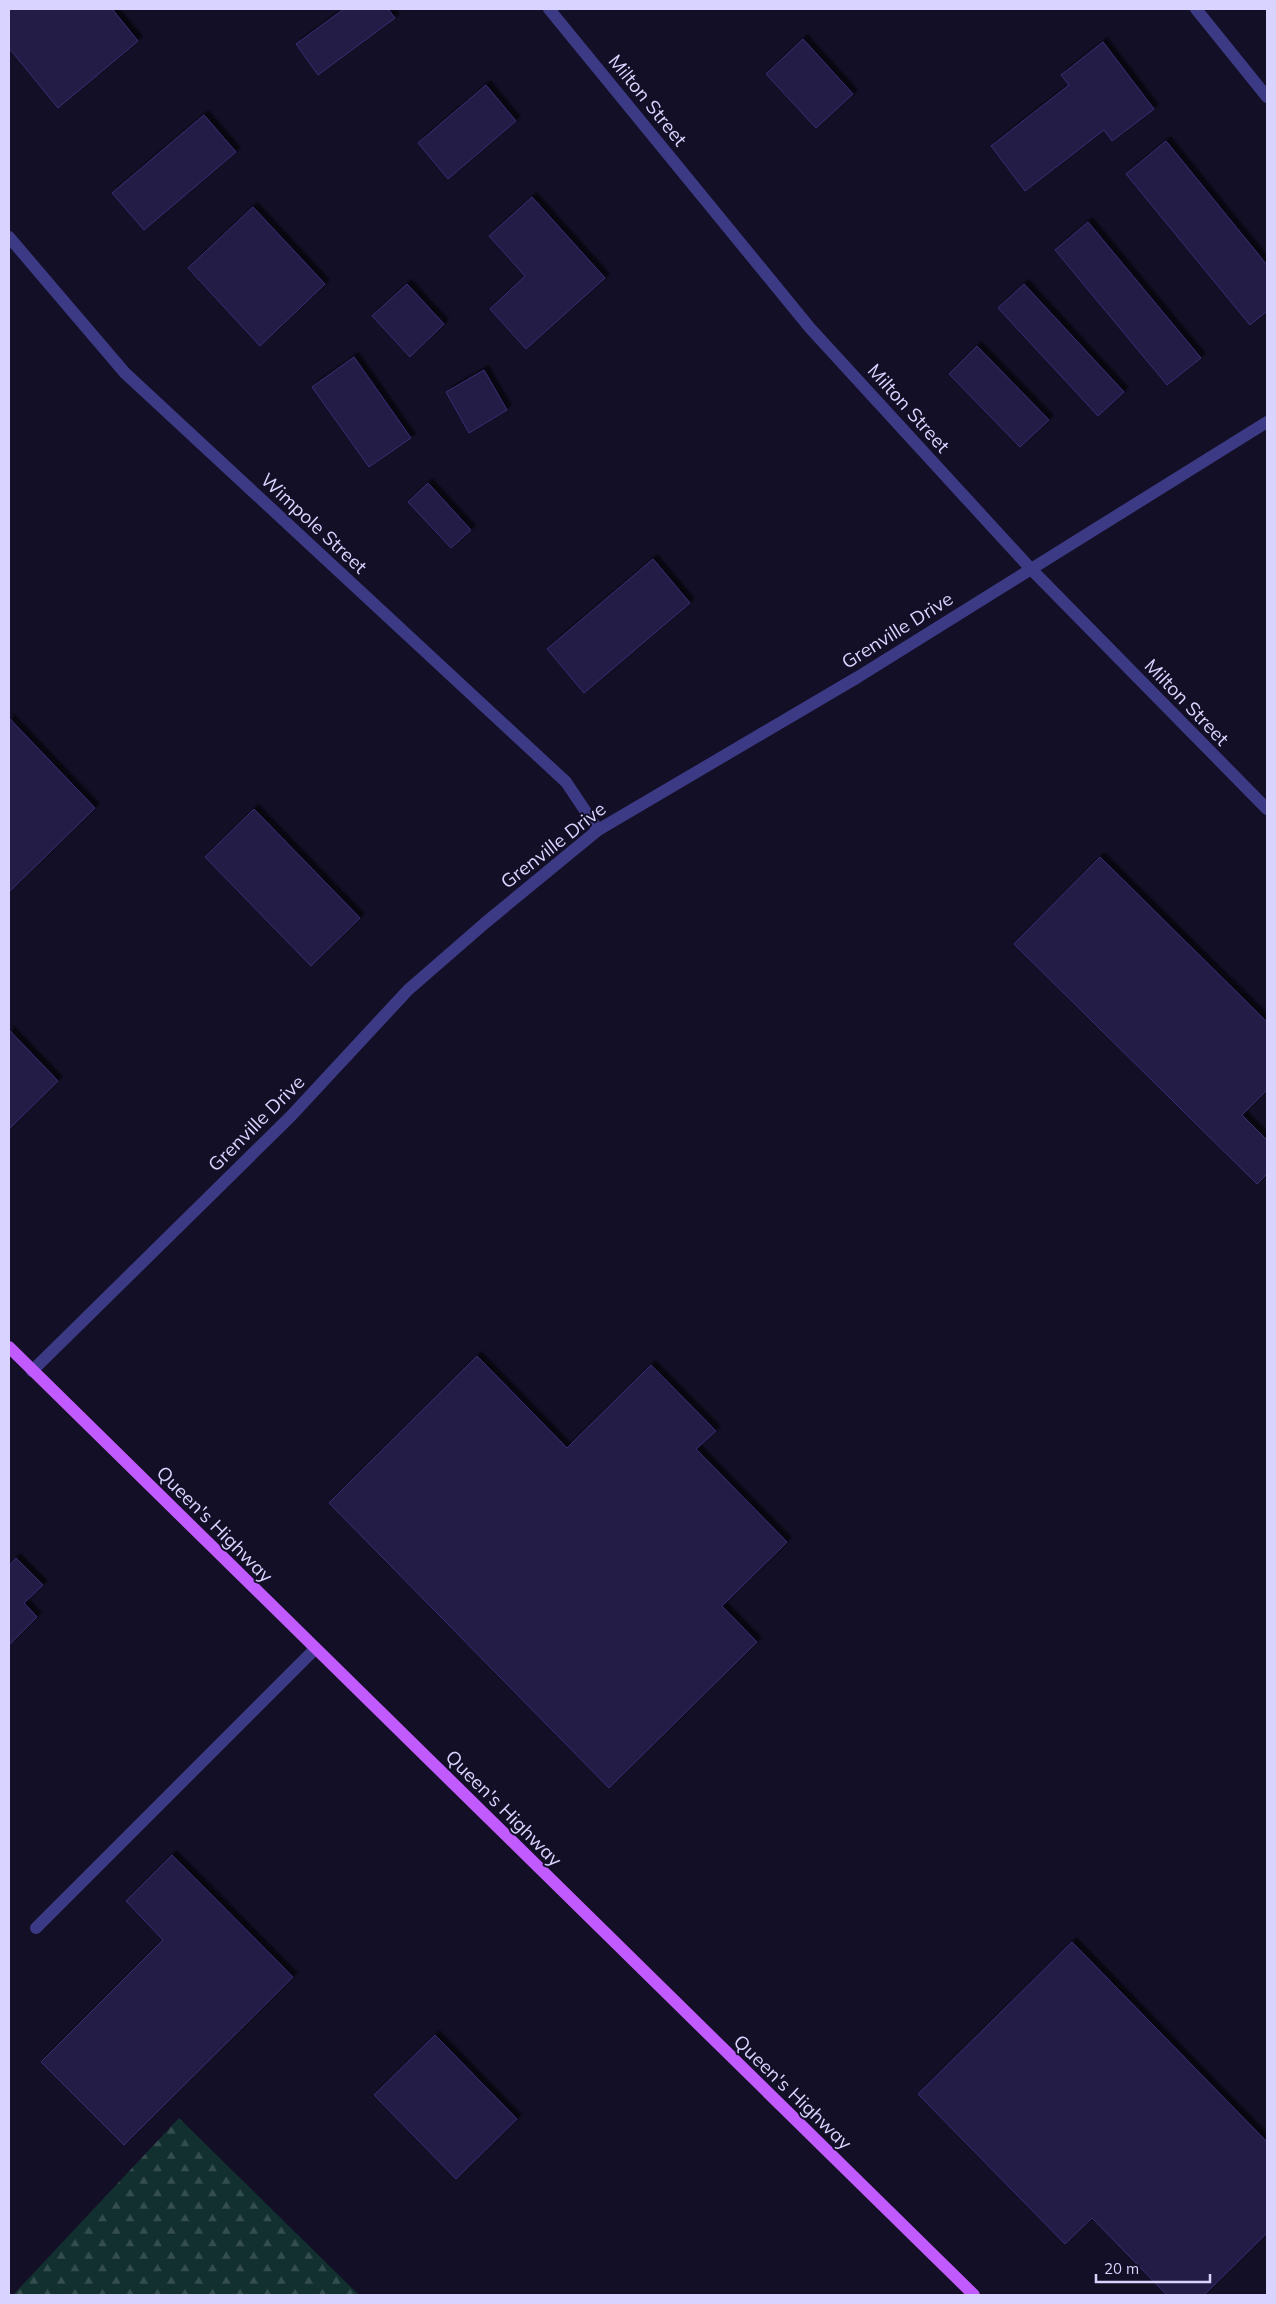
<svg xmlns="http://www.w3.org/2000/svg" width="1276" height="2304" font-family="Mulish,sans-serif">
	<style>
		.forest { fill: url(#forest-firs) }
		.building { fill: #241b47; stroke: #3b2d73; filter: url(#shadow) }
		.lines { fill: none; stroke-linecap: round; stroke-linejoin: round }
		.minor { stroke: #3d3a85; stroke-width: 12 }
		.major { stroke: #c25bff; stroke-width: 12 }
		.labels { text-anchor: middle; stroke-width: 4; stroke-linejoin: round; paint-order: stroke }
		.street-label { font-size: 19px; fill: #d9d4ff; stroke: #130f26 }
	</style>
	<defs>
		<pattern id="forest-firs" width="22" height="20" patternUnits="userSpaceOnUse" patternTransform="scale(1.25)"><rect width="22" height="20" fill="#12302f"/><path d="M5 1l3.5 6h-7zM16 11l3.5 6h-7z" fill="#344d4e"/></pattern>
		<filter id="shadow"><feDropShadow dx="4.5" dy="-4.5" stdDeviation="1" flood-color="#0009"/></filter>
	</defs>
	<rect width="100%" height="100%" fill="#130f26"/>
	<!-- forest -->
	<path class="forest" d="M179,2118L359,2295H13Z"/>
	<!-- building -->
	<path class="building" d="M9,9H112L138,41L58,108L9,48Z
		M344,9H388L395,18L318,75L296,44Z
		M803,39L853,94L816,128L766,74Z
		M1103,42L1154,109L1112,141L1104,130L1025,191L991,146L1069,85L1061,75Z
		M486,85L516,121L448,179L418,143Z
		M204,115L236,152L144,230L112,193Z
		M1166,141L1267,265V311L1250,325L1126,174Z
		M532,197L605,278L526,349L490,309L525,276L489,236Z
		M253,207L325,284L260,346L188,268Z
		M1088,222L1201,358L1167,385L1055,250Z
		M407,284L444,324L410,357L372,316Z
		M1024,284L1124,392L1098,416L998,308Z
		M977,346L1049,420L1020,447L949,374Z
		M354,357L411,438L369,467L312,387Z
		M484,370L507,410L469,433L446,392Z
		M428,483L471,530L451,548L408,502Z
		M653,559L690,603L584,693L547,649Z
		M9,718L95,808L9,892Z
		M254,809L360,918L311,966L205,857Z
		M1100,857L1267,1022V1090L1242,1115L1267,1140V1174L1257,1184L1014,944Z
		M9,1030L58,1081L9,1129Z
		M477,1356L567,1448L651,1365L716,1431L696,1449L787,1542L722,1606L757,1642L609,1788L329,1503Z
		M16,1558L43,1585L24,1603L37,1617L9,1645V1566Z
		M172,1855L293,1977L124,2145L41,2062L163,1940L126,1901Z
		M1072,1942L1267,2142V2233L1204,2295H1167L1092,2218L1065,2244L918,2094Z
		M435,2035L517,2119L456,2179L374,2095Z"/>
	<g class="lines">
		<!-- minor -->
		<path class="minor" d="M549,9L810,328L1030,568L1267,809
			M1196,9L1267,97
			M9,237L125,373L566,782L598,830
			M32,1371L291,1116L408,990L485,923L598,830L858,677L1267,422
			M36,1928L315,1649"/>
		<!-- major -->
		<path class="major" d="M9,1347L974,2295"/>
	</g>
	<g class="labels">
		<!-- street labels -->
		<g class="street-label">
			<text transform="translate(648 100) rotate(51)" y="7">Milton Street</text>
			<text transform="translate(909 408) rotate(48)" y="7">Milton Street</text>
			<text transform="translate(314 523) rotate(43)" y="7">Wimpole Street</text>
			<text transform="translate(897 630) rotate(-32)" y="7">Grenville Drive</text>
			<text transform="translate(1187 702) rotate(46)" y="7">Milton Street</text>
			<text transform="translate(553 845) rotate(-38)" y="7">Grenville Drive</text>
			<text transform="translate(256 1123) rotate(-45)" y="7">Grenville Drive</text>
			<text transform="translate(215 1524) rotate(45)" y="7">Queen's Highway</text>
			<text transform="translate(504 1808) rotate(45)" y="7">Queen's Highway</text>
			<text transform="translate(793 2092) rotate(44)" y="7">Queen's Highway</text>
		</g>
	</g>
	<!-- border -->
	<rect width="1276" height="2304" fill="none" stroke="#d9d4ff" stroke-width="20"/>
	<!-- scale -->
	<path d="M1096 2274v8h114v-8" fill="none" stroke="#d9d4ff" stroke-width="2.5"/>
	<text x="1104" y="2274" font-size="15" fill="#d9d4ff" stroke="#130f26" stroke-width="4" paint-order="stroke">20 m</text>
</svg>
